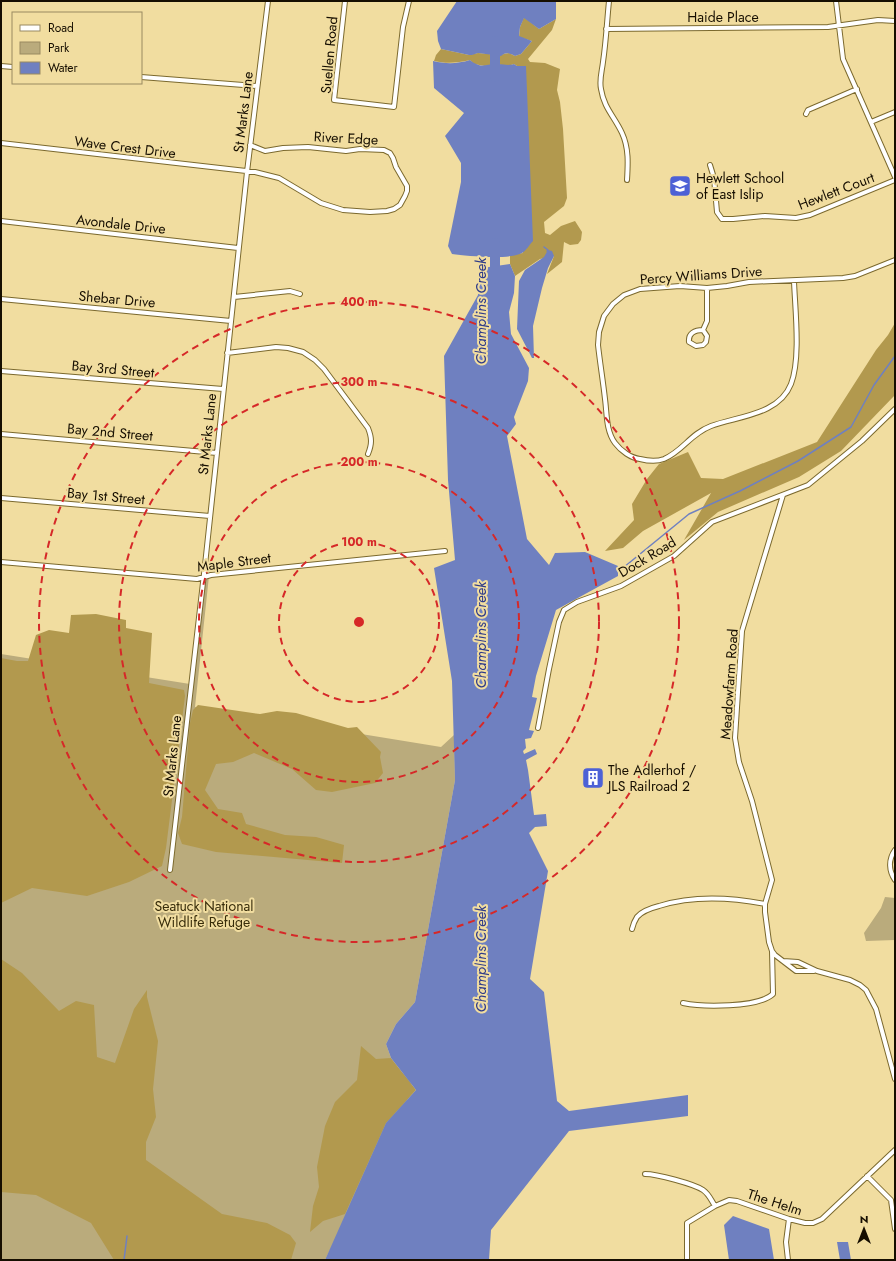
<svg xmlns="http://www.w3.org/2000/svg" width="896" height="1261" font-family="Jost,sans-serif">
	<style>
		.green { fill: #baab7c }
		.forest { fill: #b2994e }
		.water { fill: #6f80c0 }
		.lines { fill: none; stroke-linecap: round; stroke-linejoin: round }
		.stream { stroke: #6f80c0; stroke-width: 1.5 }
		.river { stroke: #6f80c0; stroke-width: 10 }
		.street-casing { stroke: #7b692e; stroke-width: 6 }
		.street { stroke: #fff; stroke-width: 4 }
		.ring { fill: none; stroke: #d62828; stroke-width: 2; stroke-dasharray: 7 5 }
		.labels { text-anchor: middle; stroke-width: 4; stroke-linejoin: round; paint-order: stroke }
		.street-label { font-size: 14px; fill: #160e00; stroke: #f1dda0 }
		.poi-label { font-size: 14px; fill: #160e00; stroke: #f1dda0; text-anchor: start }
		.park-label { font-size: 14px; fill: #372c0a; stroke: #f1dda0 }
		.water-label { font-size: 15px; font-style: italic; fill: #2e3b89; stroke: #f1dda0 }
		.centre { fill: #d62828; stroke: #f1dda0; stroke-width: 2 }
		.ring-label { font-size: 12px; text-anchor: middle; font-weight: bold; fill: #d62828; stroke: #f1dda0; stroke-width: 4; stroke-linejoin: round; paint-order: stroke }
	</style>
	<rect width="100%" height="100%" fill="#f1dda0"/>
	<!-- green -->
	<path class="green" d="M209,576L195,707L441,747L454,735L455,780L415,1002L396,1024L386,1044L391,1058L389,1059L410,1081L413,1089L365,1180L325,1260H1V654L190,684L203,580Z
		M885,897L895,898V940L866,941L864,933L881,908Z"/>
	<!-- forest -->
	<path class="forest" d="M524,17L539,29L556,19L552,30L528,59L530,62L545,63L560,69L557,90L560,102L563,129L567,198L564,206L544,222L545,233L550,235L561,226L575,221L582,232L581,240L578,244L570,245L564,242L562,262L547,274L554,256L540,259L515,276L510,264V255L523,253L517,66L514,64L508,66L495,64L485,66L474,64L470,60C457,63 447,64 434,61L436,55L441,49L469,55L478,53L499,55L509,53L515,56L521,54L532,41L519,37L520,27Z
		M895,323V395L841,451L799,477L718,512L684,540L711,493L643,531L623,548L605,551L634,520L632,504L647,479L659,464L688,452L701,478L723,479L817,442L876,350L888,335Z
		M96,614L126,620V628L152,633L149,683L184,690L185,696L166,848L162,866L129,882L87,896L32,888L1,903V658L17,661H28L36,635L49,630L69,633L71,615Z
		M198,705L260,714L277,711L296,713L348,728L357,727L381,752L380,757L383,773L375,783L332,792L316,790L292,769L254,753L233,762L216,764L205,790L218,809L242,813L246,824L285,835L316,837L344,845L342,863L216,852L182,844L178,833L182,817L190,723L193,710Z
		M1,959L22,973L59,1011L76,1001L94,1005L97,1057L115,1063L134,1009L147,990V997L158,1041L153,1089L156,1117L146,1142V1160L222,1214L267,1223L290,1235L296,1243L291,1260H114L91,1223L36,1195L1,1192Z
		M361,1046L376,1059L391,1058L416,1090L386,1123L345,1214L323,1221L310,1232L313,1206L319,1187L317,1167L325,1126L335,1102L357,1080Z"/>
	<!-- water -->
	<path class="water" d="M457,1H556V19L539,29L524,18L520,27L519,36L532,41L521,54L515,56C510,53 506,52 501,56L478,53L472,55H469L441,49L438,41L437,31Z
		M470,60C482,70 486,63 498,64C505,64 507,66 514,64L517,66H526L533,241C530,244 526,251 522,253C509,260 467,256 452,254L448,246L461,182V163L445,136L464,113L434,88L433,61C446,64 457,64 470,60Z
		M548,250L552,251L554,256L548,268L542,288L533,326L534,358H532L517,329L519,281L525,270L544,257Z
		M510,264L515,276L514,293L509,312L511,334L529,368L528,381L514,417L516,424L507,436L527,539L549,565L555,553L585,552L618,566V576L556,610L536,676L532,697L537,698L529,730L534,731L531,738L525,739L526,748L523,751L524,754L535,749L537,754L526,760L528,770L534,815L546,814L547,826L535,827L529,833L548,871L530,979L544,992L557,1101L569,1111L688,1095V1116L569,1131L491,1230L489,1260H325L386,1123L416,1090L391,1058L386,1044L396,1024L415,1002L455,780L452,681L434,568L455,560L448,480L444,356L478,295L482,268Z
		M733,1216L769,1229L774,1260H729L724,1225Z
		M837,1242H848L851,1260H840Z"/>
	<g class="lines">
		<!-- stream -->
		<path class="stream" d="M544,247L548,250L547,251
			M618,572L689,514L740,491L798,461L851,427L874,385L895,356
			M124,1260L127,1236"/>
		<!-- river -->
		<path class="river" d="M495,41V77
			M495,243V279"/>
		<!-- street casing -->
		<g class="street-casing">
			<path id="street" d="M345,1L334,100L394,107L403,27L409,1
				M609,1C607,21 606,42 603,62C602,71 599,80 601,89C604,108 614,116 622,133C629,148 628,164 627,180
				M836,1L843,59L895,177
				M606,29L828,27L878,20L895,21
				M1,66L13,67
				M141,77L257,86
				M806,114L808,110L857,89
				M871,122L895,112
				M1,143L255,172L279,178L321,203L343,210L370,212L387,211L394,209L400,205L405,196L407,191V186L396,167L393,158L390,153L384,150L360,149L346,151L308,147L283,148L265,151L250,145
				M710,165L714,178L717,212L722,219H733L765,216L796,218L810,215L895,180
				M1,221L238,248
				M794,281C795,309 801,358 791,384C779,415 738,416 711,426C690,434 683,451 664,459C656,462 648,461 640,459C631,458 621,451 615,443C606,431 607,414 605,399C603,381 600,363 598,345L599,332L604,316L613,304L624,295L640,289L680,286L707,288L727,286L749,282L843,278L855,276L895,260
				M234,297L290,291L300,294
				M1,299L231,321
				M703,330C695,330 688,333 689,342L696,346L703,345L706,342L707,336L703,330L707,321V288
				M227,353L276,347L288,348L303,352L315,360L324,369L368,428C372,438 372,444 368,454
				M1,371L223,389
				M1,434L217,453
				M1,498L210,516
				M1,562L197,579L211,575L445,551
				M538,728L549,669L559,622L564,610L577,602L621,586L674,556L712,522L808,485L862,441L895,409
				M895,850C888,860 889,871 895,880
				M170,870L205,565L247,172L268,1
				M632,929C633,925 635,920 637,917C642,911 651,908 659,906C694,895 729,897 765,904
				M772,951L775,955L796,971H814
				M783,961L798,962L817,971L850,980L860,985L866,990L876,1009L895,1079
				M683,1003C702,1007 758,1008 773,994L772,951L769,942L765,912V904L772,880L752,801L739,762L735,738L742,631L783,495
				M645,1174C657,1174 694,1184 703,1190C709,1194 711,1200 715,1206
				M867,1176L891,1200L895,1229
				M687,1260V1223L715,1206L729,1200L737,1201L789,1219L805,1223H813L822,1219L895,1150
				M788,1260L786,1242L789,1219"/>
		</g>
		<!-- street -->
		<use href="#street" class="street"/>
	</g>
	<!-- distance rings -->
	<g class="ring">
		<circle cx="359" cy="622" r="80"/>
		<circle cx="359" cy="622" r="160"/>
		<circle cx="359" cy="622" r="240"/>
		<circle cx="359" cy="622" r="320"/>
	</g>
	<!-- icons -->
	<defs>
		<g id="school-square" transform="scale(1.15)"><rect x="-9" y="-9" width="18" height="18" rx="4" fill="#4d61d6" stroke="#f1dda0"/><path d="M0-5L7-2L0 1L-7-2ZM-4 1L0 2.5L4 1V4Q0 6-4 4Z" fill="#fff"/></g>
		<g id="building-square" transform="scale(1.15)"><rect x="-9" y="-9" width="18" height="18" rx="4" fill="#4d61d6" stroke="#f1dda0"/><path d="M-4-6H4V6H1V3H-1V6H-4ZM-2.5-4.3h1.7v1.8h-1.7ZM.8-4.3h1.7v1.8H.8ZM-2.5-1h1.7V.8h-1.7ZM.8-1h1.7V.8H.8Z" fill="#fff"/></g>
	</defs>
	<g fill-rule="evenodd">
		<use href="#school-square" x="680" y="186"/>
		<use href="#building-square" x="593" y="778"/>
	</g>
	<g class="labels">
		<!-- street labels -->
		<g class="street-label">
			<text x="723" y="22">Haide Place</text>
			<text transform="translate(329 55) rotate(-85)" y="5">Suellen Road</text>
			<text transform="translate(243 112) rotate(-83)" y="5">St Marks Lane</text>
			<text transform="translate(346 138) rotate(3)" y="5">River Edge</text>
			<text transform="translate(125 147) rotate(7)" y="5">Wave Crest Drive</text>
			<text transform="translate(836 191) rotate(-21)" y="5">Hewlett Court</text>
			<text transform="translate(121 224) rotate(6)" y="5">Avondale Drive</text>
			<text transform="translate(701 275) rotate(-4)" y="5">Percy Williams Drive</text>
			<text transform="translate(117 299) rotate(5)" y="5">Shebar Drive</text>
			<text transform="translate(113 369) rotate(5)" y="5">Bay 3rd Street</text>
			<text transform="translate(110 432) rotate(5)" y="5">Bay 2nd Street</text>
			<text transform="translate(207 434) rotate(-84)" y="5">St Marks Lane</text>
			<text transform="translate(106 496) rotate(5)" y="5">Bay 1st Street</text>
			<text transform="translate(647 557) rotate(-31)" y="5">Dock Road</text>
			<text transform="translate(234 562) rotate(-7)" y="5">Maple Street</text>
			<text transform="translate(729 684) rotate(-86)" y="5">Meadowfarm Road</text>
			<text transform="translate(172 756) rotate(-84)" y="5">St Marks Lane</text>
			<text transform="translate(775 1202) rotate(18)" y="5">The Helm</text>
		</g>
		<!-- poi labels -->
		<g class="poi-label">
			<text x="696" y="183">Hewlett School<tspan x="696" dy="16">of East Islip</tspan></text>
			<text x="608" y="775">The Adlerhof /<tspan x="608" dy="16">JLS Railroad 2</tspan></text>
		</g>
		<!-- park labels -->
		<g class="park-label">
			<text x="204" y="911">Seatuck National<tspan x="204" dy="16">Wildlife Refuge</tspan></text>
		</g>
		<!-- water labels -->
		<g class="water-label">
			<text transform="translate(481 311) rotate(-90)" y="5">Champlins Creek</text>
			<text transform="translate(481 635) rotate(-90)" y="5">Champlins Creek</text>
			<text transform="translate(481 959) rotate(-90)" y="5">Champlins Creek</text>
		</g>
	</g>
	<circle cx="359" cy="622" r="6" class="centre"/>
	<g class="ring-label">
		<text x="359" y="306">400 m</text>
		<text x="359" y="386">300 m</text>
		<text x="359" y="466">200 m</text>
		<text x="359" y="546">100 m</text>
	</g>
	<!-- border -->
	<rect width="896" height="1261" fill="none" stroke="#160e00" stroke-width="4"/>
	<!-- legend -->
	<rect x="12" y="12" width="130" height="72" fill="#f1dda0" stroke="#998a60"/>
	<rect x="20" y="25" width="20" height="6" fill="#ffffff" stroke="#998a60"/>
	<text x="48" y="32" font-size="12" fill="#160e00">Road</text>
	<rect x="20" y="42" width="20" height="12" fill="#baab7c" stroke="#998a60"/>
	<text x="48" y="52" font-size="12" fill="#160e00">Park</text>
	<rect x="20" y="62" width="20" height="12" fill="#6f80c0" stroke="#998a60"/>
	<text x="48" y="72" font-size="12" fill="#160e00">Water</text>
	<!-- north arrow -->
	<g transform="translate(864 1229)" stroke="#f1dda0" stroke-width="3" paint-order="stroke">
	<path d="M0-3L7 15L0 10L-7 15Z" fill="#160e00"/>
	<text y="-6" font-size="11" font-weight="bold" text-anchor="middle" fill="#160e00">N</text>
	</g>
</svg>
